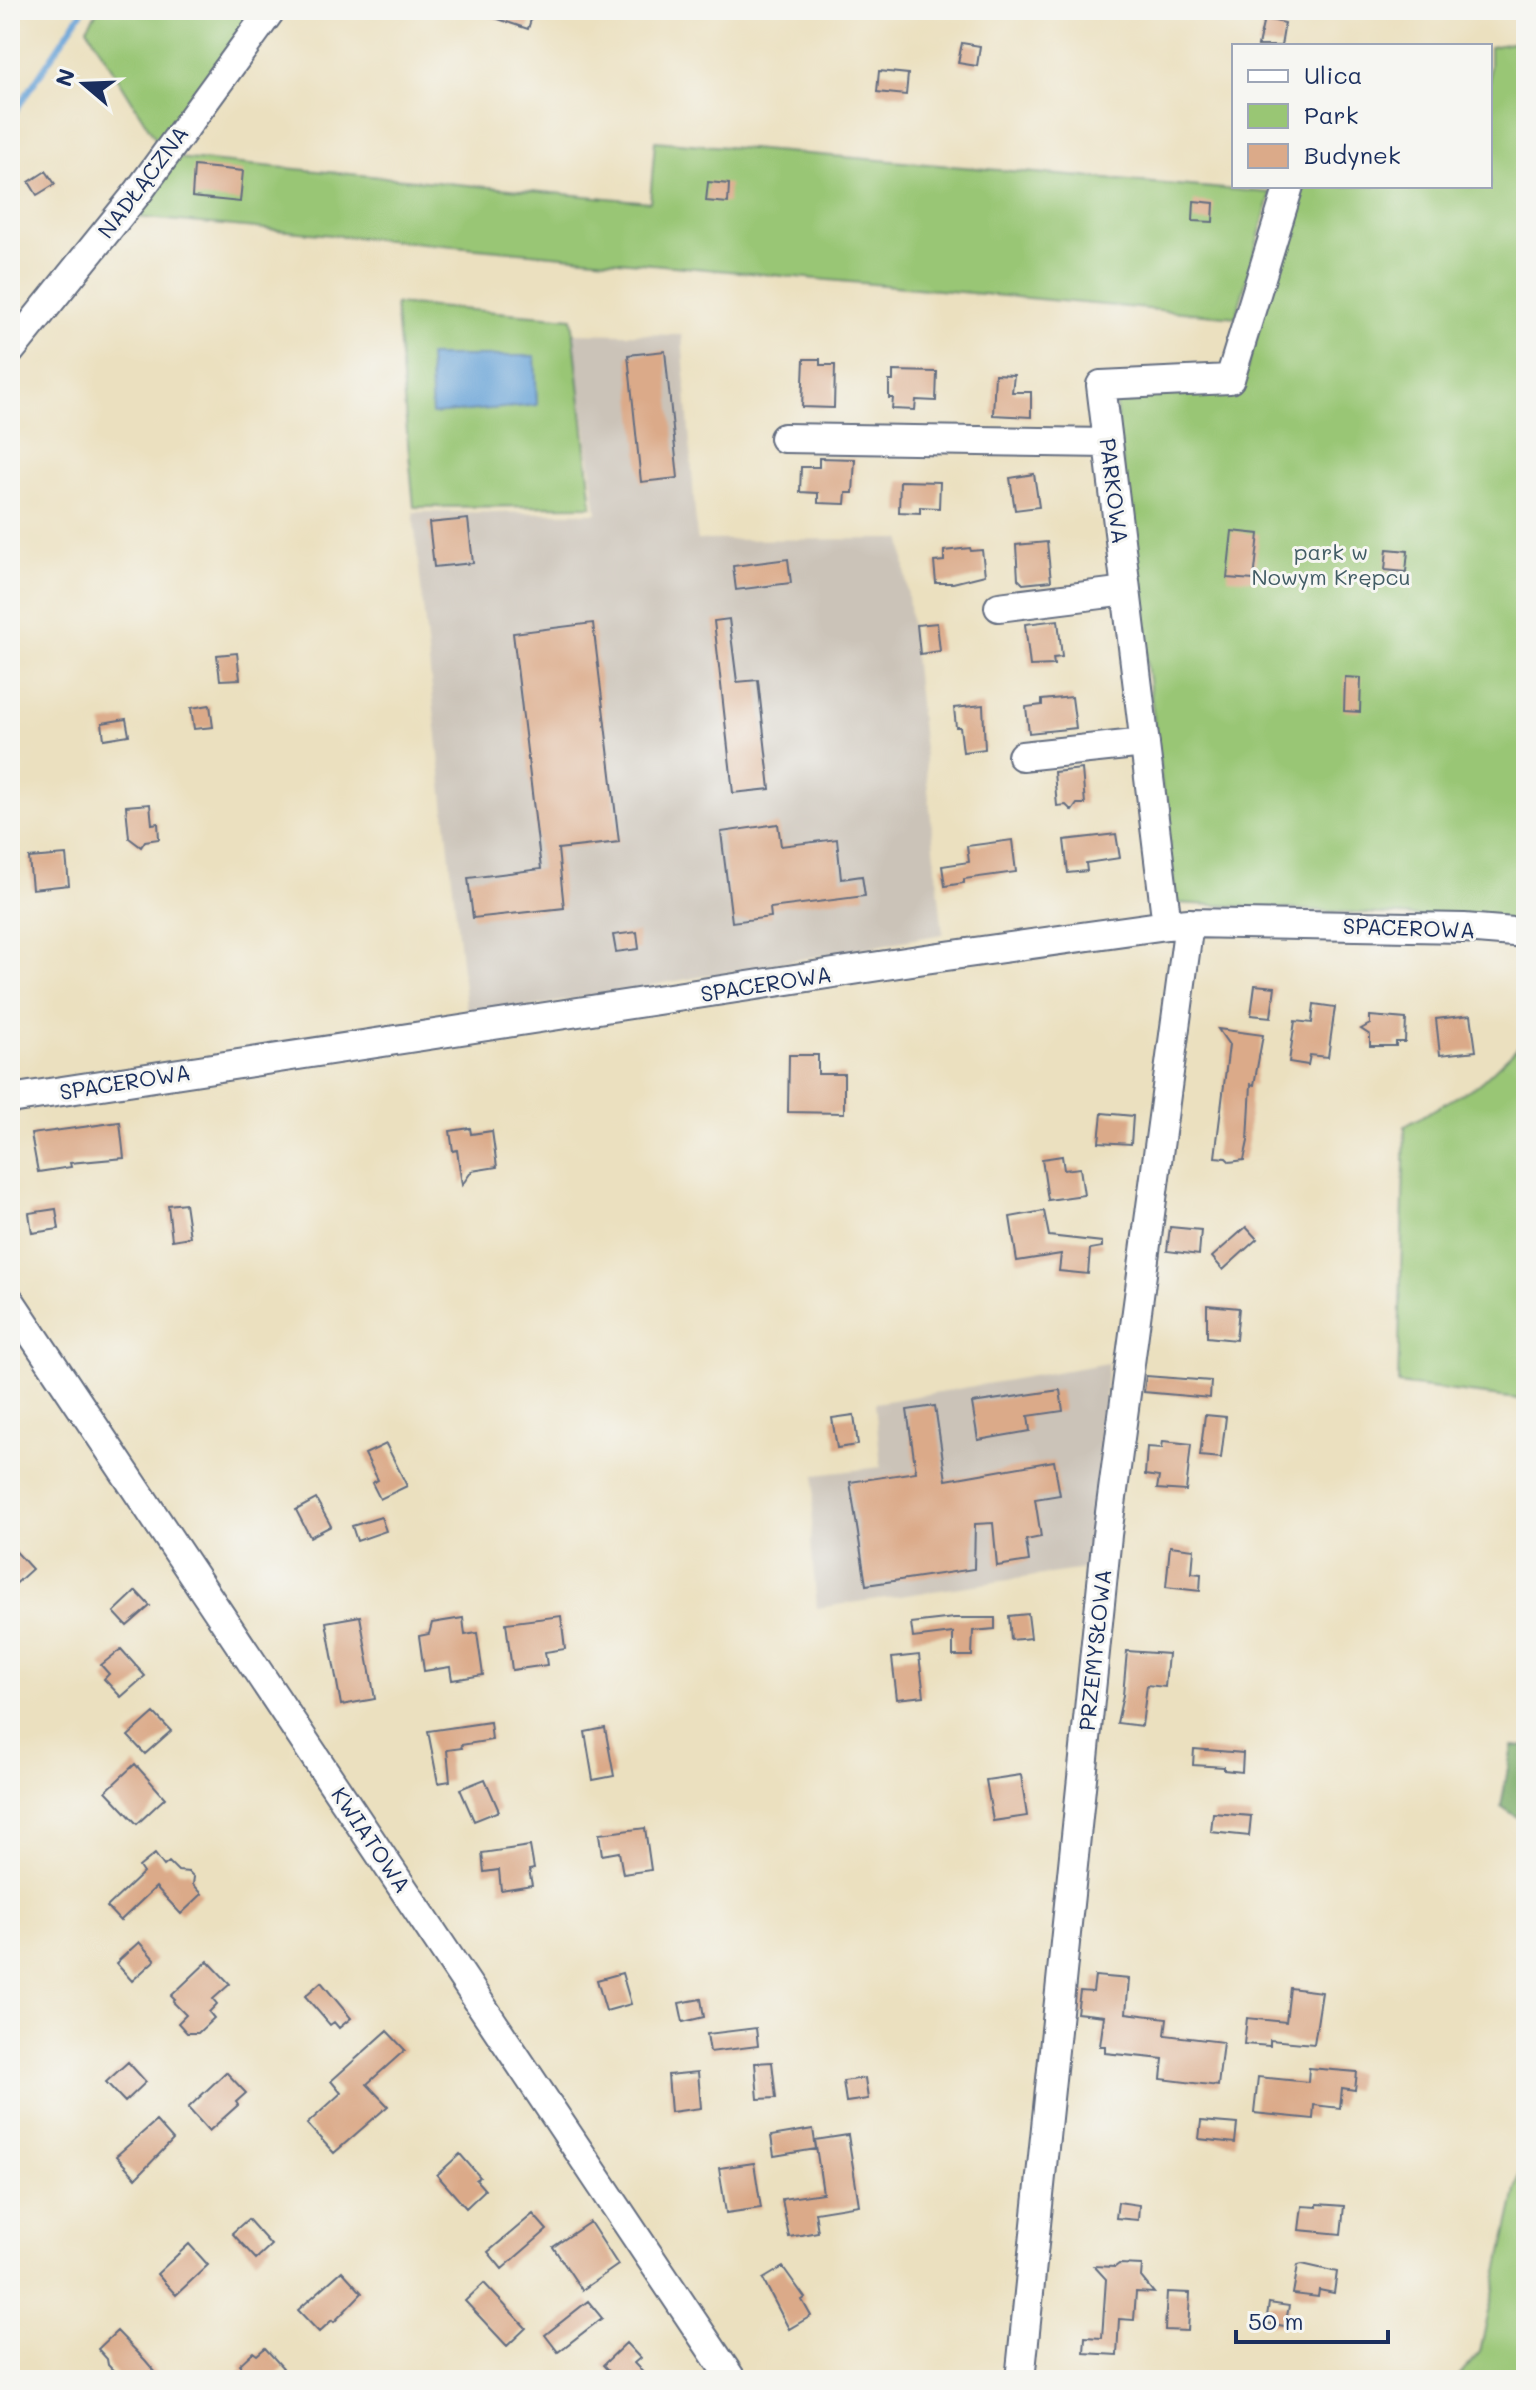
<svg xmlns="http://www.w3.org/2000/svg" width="1536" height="2390" font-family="Mali,sans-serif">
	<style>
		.industrial { fill: #cbc3b8 }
		.green { fill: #99c674; stroke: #5a7a69; stroke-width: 2 }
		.forest { fill: #7aab66; stroke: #4a6d62; stroke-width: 2 }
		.water { fill: #66a2d7; stroke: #40689a; stroke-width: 2 }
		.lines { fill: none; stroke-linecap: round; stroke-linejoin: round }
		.stream { stroke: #66a2d7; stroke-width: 6 }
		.building { fill: #dbaa89 }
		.minor-casing { stroke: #646d80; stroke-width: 32 }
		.minor { stroke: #fff; stroke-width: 28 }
		.labels { text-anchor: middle; stroke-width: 6; stroke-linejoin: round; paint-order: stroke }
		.street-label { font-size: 22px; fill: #1b2f5e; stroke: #f6f6f2 }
		.park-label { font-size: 22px; fill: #415c65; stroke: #f6f6f2 }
	</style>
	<rect width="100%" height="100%" fill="#f6f6f2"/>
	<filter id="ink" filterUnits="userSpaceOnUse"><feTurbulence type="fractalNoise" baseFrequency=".0125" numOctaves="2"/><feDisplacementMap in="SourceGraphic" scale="16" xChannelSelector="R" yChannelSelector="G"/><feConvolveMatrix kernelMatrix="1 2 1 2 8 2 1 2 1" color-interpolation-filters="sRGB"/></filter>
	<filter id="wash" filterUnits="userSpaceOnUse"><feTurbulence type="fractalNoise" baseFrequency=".006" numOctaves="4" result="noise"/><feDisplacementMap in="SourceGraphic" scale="32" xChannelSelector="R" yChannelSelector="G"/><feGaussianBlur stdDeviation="1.8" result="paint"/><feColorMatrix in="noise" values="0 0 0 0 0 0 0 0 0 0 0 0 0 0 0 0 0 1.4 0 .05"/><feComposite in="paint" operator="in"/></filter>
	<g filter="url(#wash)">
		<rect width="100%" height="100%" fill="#ebe0bf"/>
		<!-- industrial -->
		<path class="industrial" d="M573,333L682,335L697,540L902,539L943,934L467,1018L413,512L597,513Z
			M1108,1363L1091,1568L817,1608L811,1543L815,1475L881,1467L875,1403Z"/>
		<!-- green -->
		<path class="green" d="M98,10H258L160,146L87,28Z
			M1526,40V922L1176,903L1114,392L1241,389L1299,186H1490V47Z
			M655,141L1271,193L1236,317L134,217L177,158L650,202Z
			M395,304L572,318L592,506L414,507Z
			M1526,1039V1400L1398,1384L1405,1126L1479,1084Z
			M1526,2146V2380H1456L1480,2352Z"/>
		<!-- forest -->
		<path class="forest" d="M1512,1746H1526V1823L1501,1806Z"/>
		<!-- water -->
		<path class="water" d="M429,356H535L537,405L432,414Z"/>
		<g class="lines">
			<!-- stream -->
			<path class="stream" d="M10,119L83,10"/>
		</g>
		<g id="blocks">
			<!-- building -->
			<path class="building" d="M480,10H534L528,29L480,13Z
				M1264,19L1285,23L1281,46H1258Z
				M962,43L980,46L977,66L958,63Z
				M879,71L908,74L906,95L877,92Z
				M194,166L243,171L240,202L192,197Z
				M46,171L55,184L37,195L29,182Z
				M708,182L729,184L728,203L706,201Z
				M1194,201L1214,203L1213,222L1193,221Z
				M665,351L678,478L641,482L628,355Z
				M804,359H820V365H835L834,408L802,407Z
				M893,371L937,372L936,401L916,400L915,410L892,409L893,398H889V381H893Z
				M995,374L1014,375L1012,392H1031V417L993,415Z
				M819,458L855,459L853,493H846L845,504L818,503V493L800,492L801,467H819Z
				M1034,474L1039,507L1015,510L1010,478Z
				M900,481L940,482L939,508L920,507V513L899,512Z
				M468,519L473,563L434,567L429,523Z
				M1232,531L1259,534L1254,580L1227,578Z
				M1047,542L1051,581L1023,584L1018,579L1016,545Z
				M970,548L971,551L982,550L985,575L953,583H936L934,562L944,561V551Z
				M1387,549L1408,551L1406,572L1385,570Z
				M788,559L791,583L736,590L733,566Z
				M729,619L737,682L758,680L770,789L733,793L714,621Z
				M1058,620L1062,657L1053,658L1054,665L1030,666L1025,624Z
				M593,623L619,842L558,849L564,908L473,918L468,878L541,869L513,633Z
				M937,623L940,651L920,654L917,625Z
				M237,653L240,679L220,680L217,655Z
				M1345,677L1361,678L1360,712L1344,711Z
				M1072,697L1076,728L1029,733L1026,707L1042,705V700Z
				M210,705L213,727L194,729L191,708Z
				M983,705L985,749L963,752L960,727H956L954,708Z
				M126,719L129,735L104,739L102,723Z
				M1082,769L1085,804H1077L1072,811L1066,805L1057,806L1054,772Z
				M150,804L152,824L158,823L159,839L145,841L141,847L129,838L126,806Z
				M778,824L781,846L837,839L841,879L862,876L865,896L770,908L771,917L732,922L721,832Z
				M1116,834L1120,858L1086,863L1087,871L1068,873L1064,840Z
				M1012,840L1016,872L964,879V883L945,886L942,866L969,862L967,846Z
				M66,855L69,885L32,889L29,858Z
				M637,932L639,949L616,952L613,935Z
				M1255,985L1275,987L1271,1017L1251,1015Z
				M1314,1004L1335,1007L1328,1057L1310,1055L1308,1065L1289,1062L1295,1021L1312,1023Z
				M1471,1015L1476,1051L1440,1055L1436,1019Z
				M1370,1016L1406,1019L1405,1042H1396V1046H1370V1035L1361,1029L1370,1024Z
				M1218,1029L1263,1035L1254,1085L1251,1084L1248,1141L1244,1160L1230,1162L1226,1158L1215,1157L1229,1045Z
				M789,1055H818V1074H844V1113L788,1112Z
				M1102,1113L1133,1116L1131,1144L1099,1142Z
				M120,1122L124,1158L70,1163L71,1167L38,1172L31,1134Z
				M470,1128L471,1134L492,1131L497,1167L472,1171L462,1185L457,1150L453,1151L450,1131Z
				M1062,1156L1064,1170L1080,1168L1084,1195L1048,1200L1042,1159Z
				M185,1203L190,1237L172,1240L168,1205Z
				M56,1209L59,1229L32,1233L29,1213Z
				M1044,1211L1049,1236L1102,1242V1247L1090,1249L1088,1274L1059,1271L1061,1254L1017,1261L1010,1217Z
				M1170,1227L1201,1230L1199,1255L1167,1251Z
				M1246,1227L1257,1239L1223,1270L1212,1257Z
				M1207,1305L1239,1308L1236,1340L1207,1337Z
				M1146,1376L1211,1381L1210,1398L1144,1392Z
				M1060,1390L1063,1411L1028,1416L1030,1431L978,1440L972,1403Z
				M935,1406L946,1480L1054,1461L1060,1495L1035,1499L1041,1537L1026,1540L1029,1561L997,1566L993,1523L975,1524L974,1569L866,1585L850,1482L916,1472L907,1410Z
				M854,1415L858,1445L837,1448L832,1418Z
				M1205,1415L1226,1417L1221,1458L1200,1456Z
				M1163,1441L1191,1444L1186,1491L1157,1489L1159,1477L1145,1475L1147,1447L1162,1448Z
				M386,1444L407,1486L380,1499L372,1483L378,1480L365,1454Z
				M316,1499L331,1526L310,1537L296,1510Z
				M381,1517L386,1531L357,1541L352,1526Z
				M10,1545L32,1569L10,1589Z
				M1170,1546L1194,1549L1192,1573L1201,1574L1200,1591L1166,1587Z
				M136,1591L150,1606L127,1626L114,1612Z
				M1028,1614L1031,1638L1011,1640L1009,1616Z
				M360,1616L375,1699L341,1705L326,1622Z
				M561,1616L565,1649L545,1652L547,1665L512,1670L506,1623Z
				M463,1618L465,1635L477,1633L483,1675L452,1680L450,1667L424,1671L419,1636L429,1634L432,1623Z
				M954,1618H995V1629L973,1631L972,1656H953V1633L913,1638L911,1623Z
				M121,1649L145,1676L121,1697L104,1679L109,1674L101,1665Z
				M1127,1651L1168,1654L1165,1687L1147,1685L1142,1726L1117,1723L1123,1695Z
				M919,1655L924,1696L897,1699L892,1658Z
				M154,1713L171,1731L145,1754L128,1736Z
				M490,1722L492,1740L461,1745L462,1748L447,1750L450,1781L438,1783L428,1731Z
				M605,1728L614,1776L593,1780L585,1732Z
				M1194,1749L1243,1753L1242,1772L1224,1770V1767L1193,1765Z
				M135,1764L165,1798L137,1824L106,1791Z
				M1021,1775L1027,1816L993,1821L986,1780Z
				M485,1779L499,1811L474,1821L460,1789Z
				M1213,1813L1251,1816L1249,1836L1211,1832Z
				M645,1828L651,1870L623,1874L619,1852L602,1855L599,1834Z
				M530,1846L534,1869L529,1870L532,1885L501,1890L499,1870L484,1872L482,1853Z
				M155,1854L164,1866L169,1862L178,1871L189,1872L194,1877L193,1884L202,1894L181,1914L156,1887L120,1921L107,1907L143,1873L139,1867Z
				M139,1942L155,1960L132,1981L116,1963Z
				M208,1961L230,1984L213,1999L217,2004L209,2012L214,2018L198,2033H187L178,2023L186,2015L173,2002L175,2000L171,1996Z
				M622,1973L631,2004L606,2011L597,1980Z
				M1095,1976L1129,1979L1126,2013L1167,2018L1165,2035L1223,2042L1218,2086L1161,2079L1163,2059L1105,2053V2046H1100L1104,2016L1077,2013L1080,1991L1093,1992Z
				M321,1982L351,2018L339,2028L334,2022L330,2025L305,1996Z
				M1290,1988L1322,1992L1314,2044L1270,2040V2046L1244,2044L1247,2018L1286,2022Z
				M701,1999L704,2017L683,2022L679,2003Z
				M756,2028L758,2046L710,2052L707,2034Z
				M387,2031L405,2050L367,2084L388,2106L334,2153L307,2124L341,2093L331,2081Z
				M128,2062L146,2082L125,2102L106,2082Z
				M772,2062L776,2098L758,2099L755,2063Z
				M1309,2068L1357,2072L1355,2090L1342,2088L1340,2108L1314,2105L1313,2119L1254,2113L1258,2077L1308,2082Z
				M226,2072L246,2093L236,2102L238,2105L209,2131L188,2108Z
				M698,2072L701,2108L671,2112L668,2075Z
				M865,2078L868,2099L846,2102L843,2081Z
				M156,2121L173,2140L136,2178L116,2156Z
				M1201,2121L1237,2124L1235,2143L1199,2139Z
				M813,2129L816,2149L774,2156L771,2136Z
				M848,2135L859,2205L815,2212L818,2232L789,2237L782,2199L823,2193L815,2140Z
				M460,2154L480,2177L476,2180L485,2190L466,2208L437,2175Z
				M754,2163L761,2208L726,2213L719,2168Z
				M1118,2202L1139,2205L1138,2220L1116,2218Z
				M1317,2204L1344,2206L1341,2234L1299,2230L1302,2206L1317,2207Z
				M533,2214L547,2230L502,2269L488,2252Z
				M248,2219L271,2245L256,2259L232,2233Z
				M590,2222L618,2265L582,2290L553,2247Z
				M189,2244L208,2265L176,2295L157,2274Z
				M1119,2264L1142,2265L1141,2277L1154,2293L1136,2292L1134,2320L1119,2319L1117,2355L1084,2353L1085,2337L1102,2338L1106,2279L1094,2266L1115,2267Z
				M1302,2264L1337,2272L1334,2293L1319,2290L1318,2297L1293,2294L1298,2265Z
				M783,2267L805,2298L802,2300L811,2316L789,2329L763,2279Z
				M342,2271L362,2293L334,2322L332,2320L319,2332L298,2310Z
				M484,2283L526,2328L507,2346L465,2301Z
				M1167,2292L1190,2293L1188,2331L1165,2330Z
				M588,2301L602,2318L558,2352L545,2335Z
				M1269,2303L1289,2306L1285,2326L1266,2323Z
				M117,2331L145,2360L162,2380H122L108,2365L107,2359L98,2349Z
				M626,2343L640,2358L634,2363L650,2380H617L603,2365Z
				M265,2348L283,2368L270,2380H230L242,2369L239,2365L253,2352L257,2355Z"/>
		</g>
	</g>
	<g filter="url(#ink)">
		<use href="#blocks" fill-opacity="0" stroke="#646d80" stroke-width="2"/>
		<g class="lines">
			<!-- minor casing -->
			<g class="minor-casing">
				<path id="minor" d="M10,351L139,191L271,10
					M784,438L1108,443
					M999,607L1126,591
					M1022,756L1145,743
					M1167,925L1101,385L1230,379L1289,186
					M10,1099L925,959L1167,925L1189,923L1464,928L1526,933
					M10,1301L732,2380
					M1020,2380L1107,1535L1189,923"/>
			</g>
			<!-- minor -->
			<use href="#minor" class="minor"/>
		</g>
	</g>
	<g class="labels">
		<!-- street labels -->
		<g class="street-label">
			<text transform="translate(143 182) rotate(-53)" y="8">NADŁĄCZNA</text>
			<text transform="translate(1114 491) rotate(83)" y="8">PARKOWA</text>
			<text transform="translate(1409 928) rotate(2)" y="8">SPACEROWA</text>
			<text transform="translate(766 984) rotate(-9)" y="8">SPACEROWA</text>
			<text transform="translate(125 1082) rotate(-9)" y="8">SPACEROWA</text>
			<text transform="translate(1095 1650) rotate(-84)" y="8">PRZEMYSŁOWA</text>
			<text transform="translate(371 1840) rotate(56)" y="8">KWIATOWA</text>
		</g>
		<!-- park labels -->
		<g class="park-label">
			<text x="1331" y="560">park w<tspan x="1331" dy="25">Nowym Krępcu</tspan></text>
		</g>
	</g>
	<!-- margin -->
	<rect width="1536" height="2390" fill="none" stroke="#f6f6f2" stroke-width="40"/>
	<!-- legend -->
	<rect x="1232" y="44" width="260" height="144" fill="#f6f6f2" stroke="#9ea6b7" stroke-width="2"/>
	<rect x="1248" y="70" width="40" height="12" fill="#ffffff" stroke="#9ea6b7" stroke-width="2"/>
	<text x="1304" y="84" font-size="24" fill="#1b2f5e">Ulica</text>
	<rect x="1248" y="104" width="40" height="24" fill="#99c674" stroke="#9ea6b7" stroke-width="2"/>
	<text x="1304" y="124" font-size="24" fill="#1b2f5e">Park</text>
	<rect x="1248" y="144" width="40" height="24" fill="#dbaa89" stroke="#9ea6b7" stroke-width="2"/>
	<text x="1304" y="164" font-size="24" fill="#1b2f5e">Budynek</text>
	<!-- north arrow -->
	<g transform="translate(84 84) rotate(289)" stroke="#f6f6f2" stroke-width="6" paint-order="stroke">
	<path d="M0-6L14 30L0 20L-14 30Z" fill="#1b2f5e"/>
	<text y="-12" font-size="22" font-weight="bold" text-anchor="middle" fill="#1b2f5e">N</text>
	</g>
	<!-- scale -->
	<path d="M1236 2330v12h152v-12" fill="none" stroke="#1b2f5e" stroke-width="4"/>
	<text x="1248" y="2330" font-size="24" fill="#1b2f5e" stroke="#f6f6f2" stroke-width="6" paint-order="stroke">50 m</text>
</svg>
